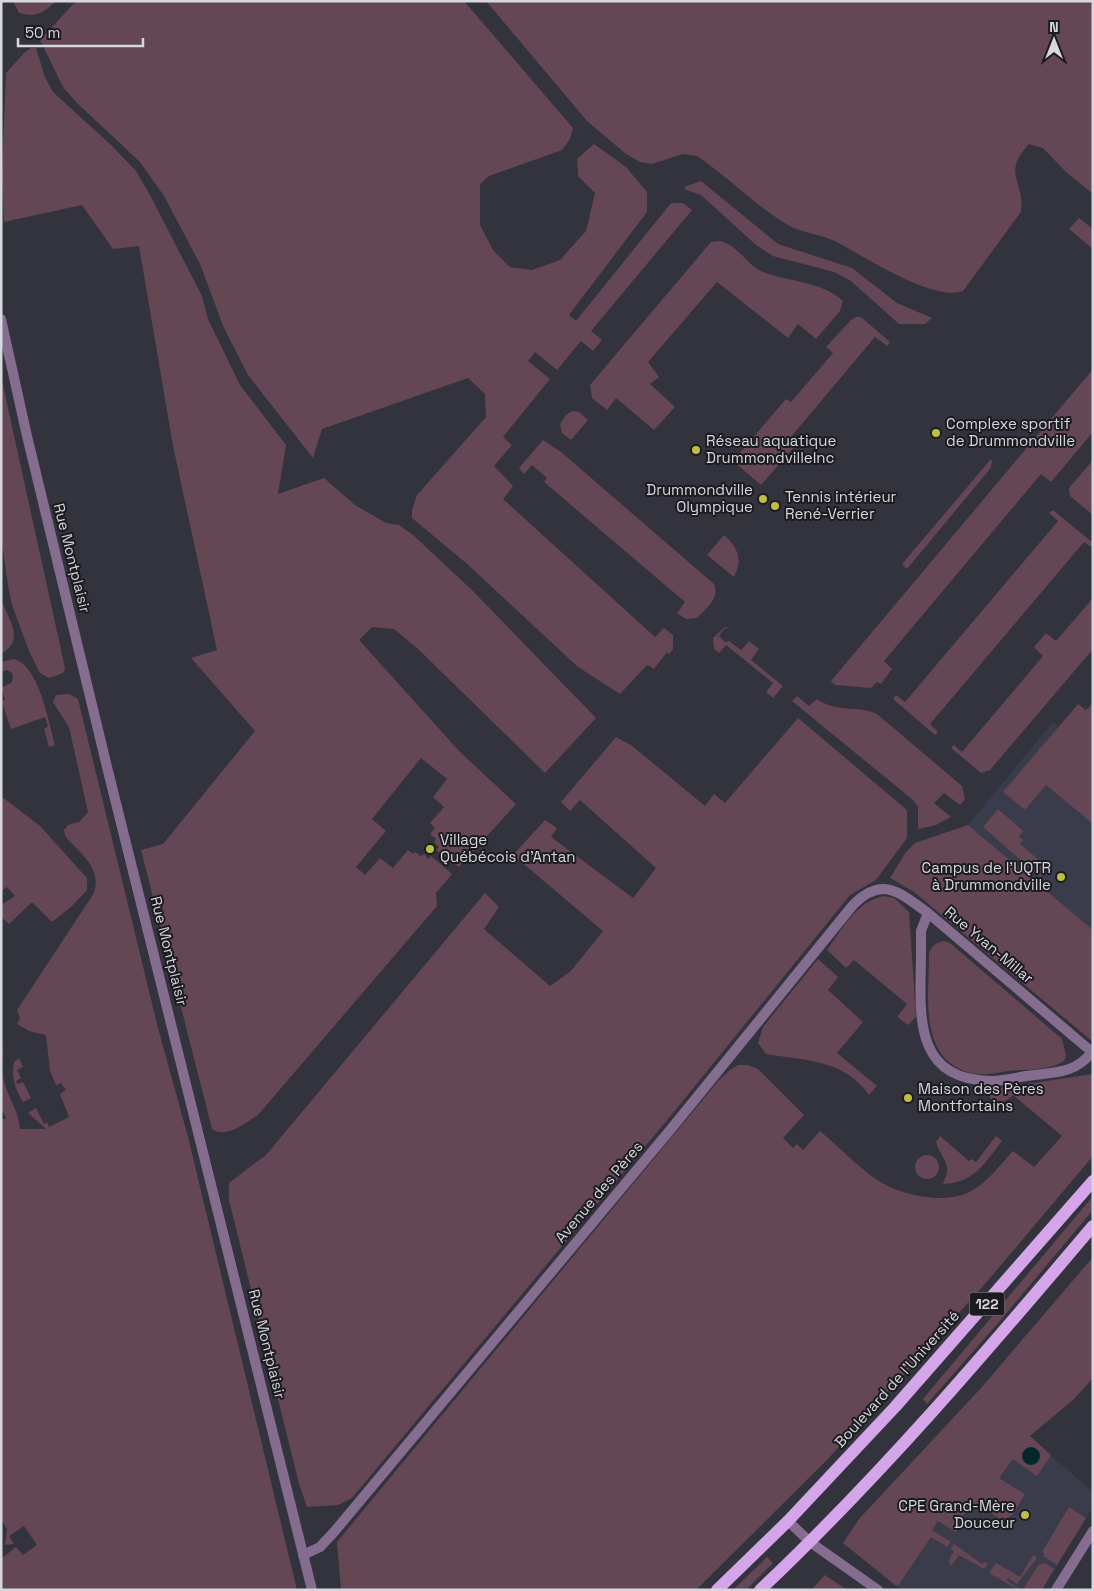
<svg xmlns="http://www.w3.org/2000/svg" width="1094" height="1591" font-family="'Space Grotesk',sans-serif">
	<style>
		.built { fill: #3a3b4b }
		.green { fill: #654654 }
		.water { fill: #04272d }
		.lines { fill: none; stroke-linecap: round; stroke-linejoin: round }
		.minor { stroke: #856d8f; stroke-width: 10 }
		.tertiary { stroke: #856d8f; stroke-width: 10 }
		.primary { stroke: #d5a5e9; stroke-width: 12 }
		.poi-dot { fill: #bebf42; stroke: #1b1b20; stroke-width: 2 }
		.labels { text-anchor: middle; stroke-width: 4; stroke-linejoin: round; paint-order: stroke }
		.shield { fill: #1b1b20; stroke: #9f9fa5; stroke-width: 1 }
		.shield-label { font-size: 14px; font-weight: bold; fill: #d7d8de }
		.poi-label { font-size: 15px; fill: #d7d8de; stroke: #1b1b20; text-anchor: start }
		.street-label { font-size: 15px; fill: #d7d8de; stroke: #1b1b20 }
	</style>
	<rect width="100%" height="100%" fill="#32333d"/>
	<!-- built -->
	<path class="built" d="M1053,722L1093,755V930L968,825Z
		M1030,1437L1093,1492V1507L1042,1590H903L895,1585L945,1510Z"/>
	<!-- green -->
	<path class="green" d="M13,1H56C43,13 37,18 19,13Z
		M76,1H464L573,128L570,139L562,150L489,176L480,184V225L493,250L510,267L532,270L560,260L586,231L595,193L578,176L577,159L594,144L626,167L647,192V212L569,315L576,321L671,203H683L692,210L591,331L602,340L593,351L581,341L557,370L535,352L528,361L550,379L503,437L512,445L494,466L513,486L503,499L655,637L664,628L673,635V649L669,654L667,652L654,669L647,665L620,694L578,667L466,563L412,518V510L417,495L486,417L485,394L468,378L322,429L313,458L248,375L224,328L200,264L164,196L140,162L76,102L63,87L40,40Z
		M486,1H1093V194L1066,172L1043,148L1029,144C1001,174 1025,180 1021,212L963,291C932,302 864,256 835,241C820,234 802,233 788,225C756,206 728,177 697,156L683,154L652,164L640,162L626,154L587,121Z
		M31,48H36L45,77L53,92L111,145L136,171L150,195L202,296L208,319L240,385L286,445L278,494L324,478L355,505L386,523L399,525L413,535L473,591L596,718L545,773L418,649L394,629L372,627L359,640L460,752L516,804L459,867L436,850L439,847L434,842L436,839L430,834L435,828L430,823L444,807L433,797L447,779L421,758L372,819L386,831L356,867L365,875L380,858L393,868L408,850L413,854L415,852L421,856L424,854L428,859L431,856L452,874L436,893L437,906L258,1115C245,1123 227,1139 212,1129L141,850L163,844L255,731L191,658L217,650L173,446L139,246L113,249L82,205L4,222L2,174L6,73L24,53Z
		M701,181L778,244L852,268L897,303L932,318L925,324H899L851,281L834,272L773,256L756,245L701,195L686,190L684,187Z
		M1079,218L1093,229V249L1069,229Z
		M719,241C738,244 746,265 763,272C789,282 822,281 843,301L840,311L816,339L798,324L788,338L717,282L648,362L659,377L650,384L675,407L654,430L616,398L607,410L592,398L590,385L711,242Z
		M856,317H861L890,342L887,346L875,337L790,438L796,445L761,485L733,461L786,399L791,402L833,353L826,347L851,320Z
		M1093,369V432L1051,482L1041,474L884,661L892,669L881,684L877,682L871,688L835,685L831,681Z
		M1,376L65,668L63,673L49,678L40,673L29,651L12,605L8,585L1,536Z
		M572,411L579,412L588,420L571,440L562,433L560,424L566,415Z
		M543,440L561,452L714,584C720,598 707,608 697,618L686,619L677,613L685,602L544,482L547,478L532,465L524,474L519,468Z
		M991,459L992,463L990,469L907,569L902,564Z
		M1093,460V515L1070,496L1069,488Z
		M1053,510L1093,543V548L1084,542L930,724L938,732L935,735L893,699L896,695L905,702L1058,521L1049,513Z
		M724,535C738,547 743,560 734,577L707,555Z
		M1,598C7,619 27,639 1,654Z
		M1093,598V649L990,770L981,773L951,748L954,745L962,752L1043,656L1034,647L1046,633L1056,641Z
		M725,627H729L724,629L719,636L725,642L729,641L741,650L749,641L759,649L751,660L783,686L773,698L766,692L773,683L726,645L719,653L714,649L713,638Z
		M14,659C39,665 49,723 55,745L49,747L44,729L48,726L45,717L11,729L2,702L5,699L1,688L11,683L13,678L12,673L7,670L1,672V662Z
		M69,694L78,699L158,1028L188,1137L297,1590H1V1559L16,1547L23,1555L37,1545L24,1526L9,1536L14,1544L5,1545L7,1529L1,1519V1120L6,1118L1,1108V1033C5,1047 1,1062 3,1077C6,1095 19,1110 20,1129H46L28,1113L36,1108L44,1124L47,1122L49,1127L69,1117L60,1094L66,1090L61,1083L56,1085L50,1071L46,1035L29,1031L17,1024L20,1018L17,1010L94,893C102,867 81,855 65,836L64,830L68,825L79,822L88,812L69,727L53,702L56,695Z
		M797,696L809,706L817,699C836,713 857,705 877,714L962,786L965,799L960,805L944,793L934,803L951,817L936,825L918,829V807L913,800L792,701Z
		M1093,703V824L1046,785L1025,810L1003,792L1078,704L1086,710Z
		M798,718L907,810V838L876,880L850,895L673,1113L352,1498L338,1505L307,1507L299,1484L229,1200V1183L266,1155L485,893L499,907L484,929L550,986L571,971L603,931L513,855L545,820L557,828L551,837L633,898L656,868L580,800L570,811L561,802L616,737L631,745L705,806L714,794L725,803Z
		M1,796L40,826L87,878V890L71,907L52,922L32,902L9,924L1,917V905L15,896L7,887L1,891Z
		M998,809L1023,831L1019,837L1023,840L1020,844L1048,868L1040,877L983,827Z
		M968,825L1093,930V1042L914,892L890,878L906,852L915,843Z
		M884,896L894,898L909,912L916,1017L908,1025L897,1017L907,1004L854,960L846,968L827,950C842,929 857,901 884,896Z
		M944,941L950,943L1062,1039L1066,1055L1064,1061C1049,1071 1026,1069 1008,1071C996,1073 983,1076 971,1073C918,1060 929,996 929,955C930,946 935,943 944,941Z
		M818,959L838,977L828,990L863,1022L837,1053L877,1086L869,1095C844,1059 806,1061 766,1054L758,1043L763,1027Z
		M19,1058L23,1067L17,1070L21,1078L16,1081L18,1084L23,1082L31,1098L23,1102C15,1089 11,1077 14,1062Z
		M738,1065H748L758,1069L804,1115L783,1138L793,1148L797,1144L803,1150L820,1131C838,1146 854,1163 873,1177C895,1194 938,1204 965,1194C985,1186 999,1166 1013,1151L1034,1167L1062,1136L1013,1095C1006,1102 999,1105 990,1098L989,1094L994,1089L1093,1074V1156L991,1277L828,1459L696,1590H341L337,1542L719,1080L730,1070Z
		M940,1136L969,1161L972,1159L976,1162L996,1136L1002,1141C984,1164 974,1183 943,1184C944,1180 946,1177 947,1173C949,1162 938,1152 936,1142Z
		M915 1167a12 12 0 1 1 24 0a12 12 0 1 1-24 0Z
		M1093,1196V1210L999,1322L927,1404L923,1399Z
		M1093,1257V1378L1073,1400L1030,1436L1051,1455L1037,1476L1013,1459L999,1478L1025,1494L1013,1514L1003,1521L986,1510L982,1513L972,1507L960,1518L962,1520L956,1532L938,1521L932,1530L951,1542L947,1547L931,1537L898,1586L895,1585L843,1543L859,1519L981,1388Z
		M1069,1507L1086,1518L1057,1565L1043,1556L1045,1554L1042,1552Z
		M954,1544L982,1564L984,1562L988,1564L984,1569L959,1555L952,1565H950L949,1560L954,1551L951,1549Z
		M1033,1555L1037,1558L1017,1584L1008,1578L1006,1580L1018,1588L1017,1589L989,1573L996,1563L1020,1577Z
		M767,1557L773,1563L746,1590H733Z
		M1045,1563L1054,1569L1042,1590H1023L1038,1565Z
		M825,1575L847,1590H811Z"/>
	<!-- water -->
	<path class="water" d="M1022 1456a9 9 0 1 1 18 0a9 9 0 1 1-18 0Z"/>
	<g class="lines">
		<!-- minor -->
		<path class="minor" d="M928,913L1092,1052C1074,1075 1052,1072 1026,1076C1015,1078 1003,1081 992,1081C906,1080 922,1003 921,942V931Z
			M788,1521L810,1542L878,1590
			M303,1555L320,1547L334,1532L671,1129L853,905C883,875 900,893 928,913
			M1056,1590L1093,1531"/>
		<!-- tertiary -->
		<path class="tertiary" d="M1,319L27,436L108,771L312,1590"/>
		<!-- primary -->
		<path class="primary" d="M717,1590L788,1521L895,1407L1093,1181
			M760,1590C880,1477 987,1351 1093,1226"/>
	</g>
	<!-- markers -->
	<g class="poi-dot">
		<circle cx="936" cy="433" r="5"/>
		<circle cx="696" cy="450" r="5"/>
		<circle cx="763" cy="499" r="5"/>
		<circle cx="775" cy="506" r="5"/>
		<circle cx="430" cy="849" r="5"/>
		<circle cx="1061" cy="877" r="5"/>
		<circle cx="908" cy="1098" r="5"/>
		<circle cx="1025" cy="1515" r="5"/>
	</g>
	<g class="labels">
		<!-- shield labels -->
		<rect class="shield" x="969.5" y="1292.5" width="35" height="23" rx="4"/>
		<g class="shield-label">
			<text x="987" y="1309">122</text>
		</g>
		<!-- poi labels -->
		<g class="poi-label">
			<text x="946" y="429">Complexe sportif<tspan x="946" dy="17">de Drummondville</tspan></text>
			<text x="706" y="446">Réseau aquatique<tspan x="706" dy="17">DrummondvilleInc</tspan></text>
			<text x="753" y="495" text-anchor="end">Drummondville<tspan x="753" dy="17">Olympique</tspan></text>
			<text x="785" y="502">Tennis intérieur<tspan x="785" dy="17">René-Verrier</tspan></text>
			<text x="440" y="845">Village<tspan x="440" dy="17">Québécois d'Antan</tspan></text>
			<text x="1051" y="873" text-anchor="end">Campus de l'UQTR<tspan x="1051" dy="17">à Drummondville</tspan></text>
			<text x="918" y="1094">Maison des Pères<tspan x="918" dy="17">Montfortains</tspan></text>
			<text x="1015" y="1511" text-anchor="end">CPE Grand-Mère<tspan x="1015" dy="17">Douceur</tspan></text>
		</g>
		<!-- street labels -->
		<g class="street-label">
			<text transform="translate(72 558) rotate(76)" y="5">Rue Montplaisir</text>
			<text transform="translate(989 945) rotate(40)" y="5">Rue Yvan-Millar</text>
			<text transform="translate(169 951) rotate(76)" y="5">Rue Montplaisir</text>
			<text transform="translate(599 1192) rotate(-50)" y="5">Avenue des Pères</text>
			<text transform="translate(267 1344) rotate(76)" y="5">Rue Montplaisir</text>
			<text transform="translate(897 1379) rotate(-48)" y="5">Boulevard de l'Université</text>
		</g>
	</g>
	<!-- border -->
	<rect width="1094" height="1591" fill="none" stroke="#d7d8de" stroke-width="5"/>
	<!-- north arrow -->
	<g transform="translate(1054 40)" stroke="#1b1b20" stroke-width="4" paint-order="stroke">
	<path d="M0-4L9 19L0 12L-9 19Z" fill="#d7d8de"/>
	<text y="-8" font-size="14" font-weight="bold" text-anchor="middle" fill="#d7d8de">N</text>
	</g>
	<!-- scale -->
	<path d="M18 38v8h125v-8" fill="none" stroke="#d7d8de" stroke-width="2.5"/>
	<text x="25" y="38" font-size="15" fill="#d7d8de" stroke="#1b1b20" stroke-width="4" paint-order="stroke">50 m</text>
</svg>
